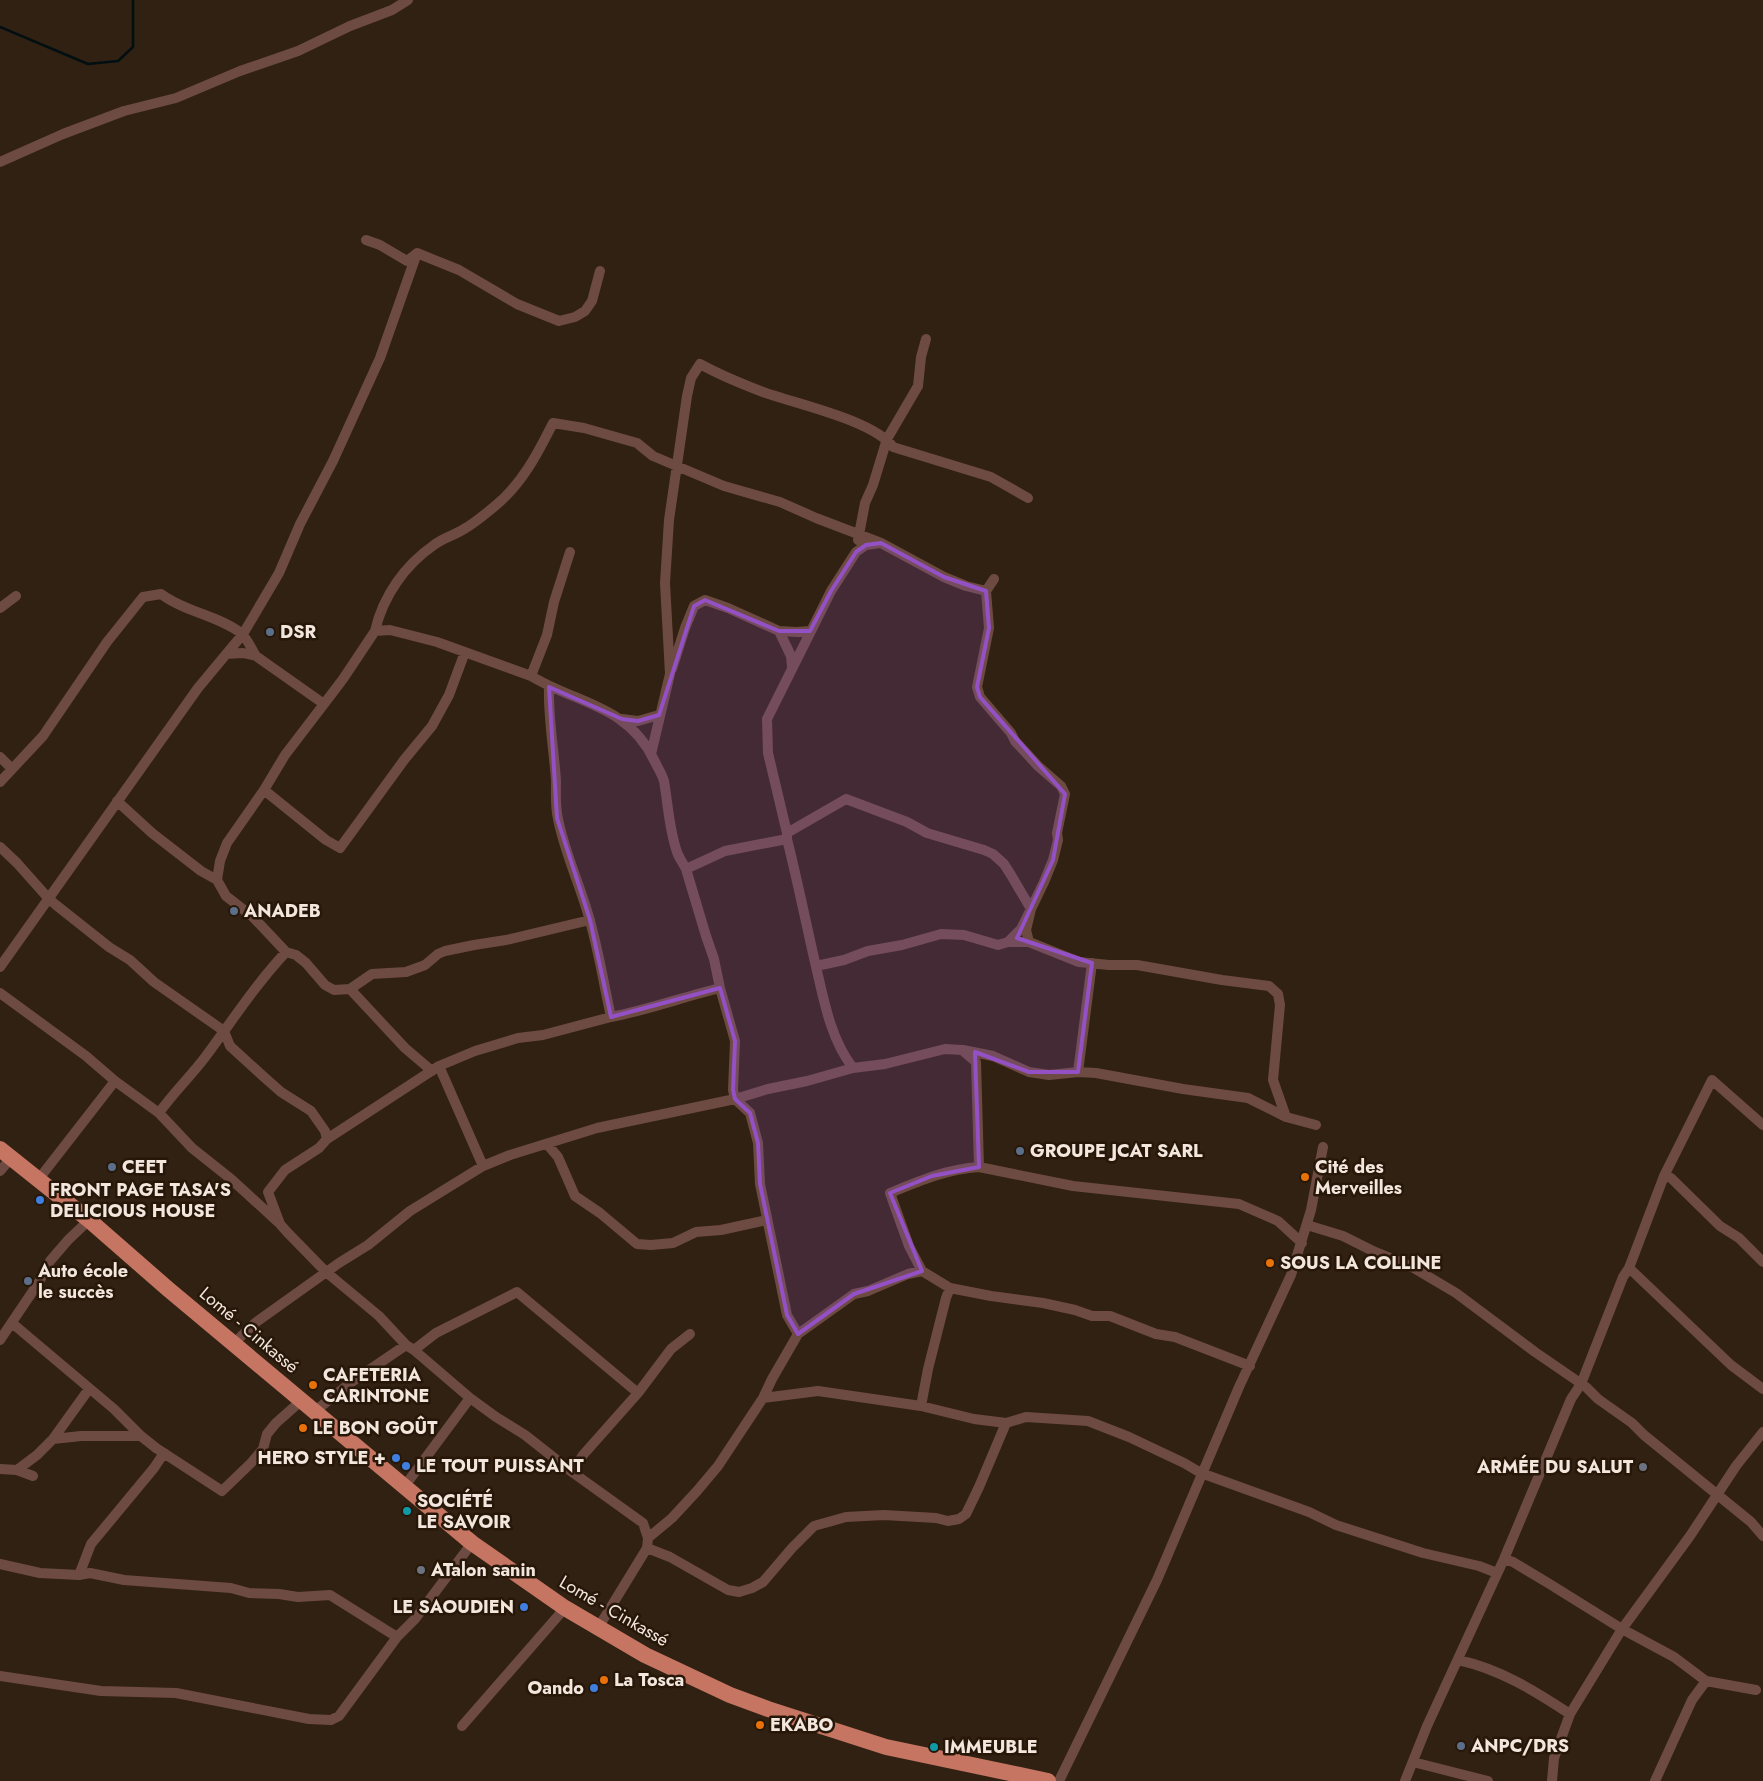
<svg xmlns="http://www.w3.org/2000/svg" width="1763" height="1781" font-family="Jost,sans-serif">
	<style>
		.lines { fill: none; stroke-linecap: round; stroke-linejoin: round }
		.stream { stroke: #020f12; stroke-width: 2.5 }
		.minor { stroke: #6e4b42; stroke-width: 10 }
		.trunk { stroke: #c57561; stroke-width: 16 }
		.marked { fill: #9351c5; fill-opacity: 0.2; stroke: #9351c5; stroke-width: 4; stroke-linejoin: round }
		.service-dot { fill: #5c6f8a; stroke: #271709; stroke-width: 2 }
		.food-dot { fill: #e8710a; stroke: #271709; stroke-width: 2 }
		.shop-dot { fill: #3f7fe0; stroke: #271709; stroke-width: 2 }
		.worship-dot { fill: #6b7280; stroke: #271709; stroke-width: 2 }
		.culture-dot { fill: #0f9aa8; stroke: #271709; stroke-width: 2 }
		.labels { text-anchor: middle; stroke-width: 5; stroke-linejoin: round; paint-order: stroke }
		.poi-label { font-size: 18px; font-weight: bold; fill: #f2e6dd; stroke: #271709; text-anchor: start }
		.street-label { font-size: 18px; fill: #f2e6dd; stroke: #271709 }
	</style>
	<rect width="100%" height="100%" fill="#312112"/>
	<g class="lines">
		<!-- stream -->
		<path class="stream" d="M0,27L88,64L118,61L133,47V0"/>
		<!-- minor -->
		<path class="minor" d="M0,162L63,134L124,111L176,98L240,71L298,51L350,26L392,10L408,0
			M366,240L380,245L407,261L416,254
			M858,540L865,503L873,485L887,439L918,386L921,357L926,339
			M986,591L989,628L977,687L980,697L1011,733L1015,741L1038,766L1061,786L1065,794L1057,833L1058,840L1053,860L1044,882L1031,909L1026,930L1029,942L1079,962L1109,965H1137L1222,980L1269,986L1278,994L1280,1005L1273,1080L1286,1117
			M0,608L16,596
			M375,631C383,596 405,565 434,545C443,538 455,535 464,529C475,523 485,514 495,506C522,484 538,453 553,423L584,428L637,443L653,456L724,486L780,502L816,518L858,534L881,543L944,577L966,586L986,591L994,579
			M779,631L791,656L792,667
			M672,669L685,628L694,606L705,600L728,608L779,631L797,632L810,631
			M531,676C577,704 628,705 654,760C657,766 662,774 664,781C668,804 669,829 677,852C679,858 683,863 686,869L725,851L787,839
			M324,704L343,679L375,631L390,630L437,642L531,676L547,635L554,602L570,552
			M622,719L638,721L659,715
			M651,754L670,674L665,583L669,520L687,396L691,378L700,364C720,375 742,384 763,392C796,404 873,420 893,447L991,477L1028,498
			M0,757L12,769
			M0,782L43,736L107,642L143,597L161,594C185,612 217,615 241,633C247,638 252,650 256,656
			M264,790L326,840L340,848L404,760L432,726L449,695L465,652
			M117,801L152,833L201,871L217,880
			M787,833L846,799L907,822L927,833L984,850L993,854L1004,864L1011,875L1031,909L1021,929L1008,942
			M0,847L17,863L49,899L56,905L109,947L130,960L154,982L224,1031L230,1046L264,1077L281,1092L311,1111L325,1131L327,1139L319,1148L285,1170L268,1192L280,1224L287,1232L326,1272L379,1316L406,1345L414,1350
			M686,869L706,936L714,959L720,988L735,1041L733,1090L735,1099L750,1113L758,1143L760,1184L787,1315L798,1334
			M286,952L296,955L306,963L325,985L334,990L350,989L372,974L406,972L425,965L438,954L445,951L474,945L506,940L590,920
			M816,966L844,960L868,951L902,945L941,934L964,935L998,945L1008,942H1029
			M0,967L198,688L243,634L279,573L300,524L333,461L380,358L417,253L459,270L517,304L559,321L575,317L585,311L592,301L600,271
			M350,989L405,1048L432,1071
			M0,993L86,1056L115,1081
			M611,1017C648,1010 683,997 720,988
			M963,1050L993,1056L1029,1072L1049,1075L1078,1072L1096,1073L1183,1089L1248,1098L1286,1117L1316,1125
			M439,1066L483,1166
			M853,1068C829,1037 823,995 814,958C805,918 797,879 787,839V833L768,753L767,719L831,591L856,552L866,545L880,543
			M1078,1072L1092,963
			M159,1113C173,1093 191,1076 206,1056C232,1021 256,984 286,952L253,917L226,896L217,880L220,861L227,843L264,790L285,755L324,704L256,656L243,653L226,654
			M327,1139L439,1066L475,1051L518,1038L543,1035L611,1017C604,985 599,953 590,921C581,887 565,854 558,819C555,806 556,794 556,781C554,750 548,718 549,687
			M547,1144L558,1157L575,1196L600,1213L637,1244L651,1245L673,1243L696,1232L721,1230L767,1220
			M0,1171L11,1158
			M1664,1176L1712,1080L1763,1125
			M38,1180L115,1081L159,1113L192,1148L231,1179L278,1222
			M1307,1225L1343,1236L1375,1252L1412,1267L1456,1293L1535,1352L1586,1387L1598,1399L1632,1423L1644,1435L1751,1522L1763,1536
			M1629,1268L1731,1365L1763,1389
			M12,1323L114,1409L141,1436L156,1448L222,1491L251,1463L263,1449L267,1434L276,1423L302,1400
			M0,1340L39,1282L50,1261L69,1239L89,1220
			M234,1343L255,1323L339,1263L368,1245L410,1211L483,1166L510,1155L597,1128L735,1099L768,1089L807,1081L853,1068L885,1064L945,1049L962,1050L976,1062L979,1167
			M1250,1366L1175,1337L1156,1334L1110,1316H1092L1075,1310L1043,1303L991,1296L950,1288L922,1271L909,1246L890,1193C919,1181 947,1169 979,1167L1073,1186L1239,1204L1278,1221L1302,1243
			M470,1398L414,1350L436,1333L517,1292L638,1393
			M763,1398L818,1391L921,1406L974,1419L1006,1423L1026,1417L1088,1421L1129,1437L1184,1463L1201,1473L1309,1512L1336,1525L1423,1553L1479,1566L1497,1573
			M921,1406L928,1369L946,1298L950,1288
			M315,1411L353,1381L406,1345
			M53,1439L81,1436H141
			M0,1469L17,1470L33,1476
			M17,1470L37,1455L53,1439L89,1389
			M572,1472L583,1455L638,1393L671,1349L690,1334
			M404,1487L470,1398L496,1417L525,1435L572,1472L643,1523L648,1538
			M647,1548L670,1557L728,1590L739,1592L752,1588L763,1582L792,1548L814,1526L821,1524L846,1517L884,1515L936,1518L948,1521L959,1519L966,1514L979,1487L1006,1423
			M1504,1559L1513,1562L1548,1583L1622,1629L1674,1657L1706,1681L1756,1690
			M0,1564L40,1573L79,1575L90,1573L124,1580L231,1588L249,1593L279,1594L298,1597L330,1595L397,1637L415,1619L472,1543
			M79,1575L91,1544L154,1468L164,1453
			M598,1628L647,1548L648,1538L672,1518L697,1491L718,1466L763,1398L772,1379L798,1334L854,1294L868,1291L908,1274L922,1271
			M1458,1660C1500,1669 1535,1691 1570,1714L1554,1758L1552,1781
			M0,1676L101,1691L176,1693L309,1719L331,1720L339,1716L397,1637
			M1570,1714L1622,1629L1690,1536L1736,1466L1763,1432
			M462,1726L565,1608
			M1413,1762L1488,1781
			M1059,1781L1157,1580L1239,1387L1291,1275L1311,1210L1323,1147
			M1405,1781L1427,1726L1504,1559L1571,1399L1581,1384L1623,1277L1629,1268L1664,1176L1671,1178L1720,1226L1739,1238L1763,1262
			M1655,1781L1692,1700L1706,1681"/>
		<!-- trunk -->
		<path class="trunk" d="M0,1149L89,1220L168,1289L472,1543L565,1608L645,1655L730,1695L768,1709L886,1747L1048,1781"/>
	</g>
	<!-- marked area -->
	<path class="marked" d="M881,543L944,577L986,591L989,628L977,687L980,697L1065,794L1053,860L1017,938L1092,963L1078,1072H1029L975,1052L979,1167L932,1176L890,1193L922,1271L854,1294L798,1334L787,1315L760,1184L758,1143L750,1113L735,1099L733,1090L735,1041L720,988L611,1017L590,920L557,818L549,687L622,719L638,721L659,715L694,606L705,600L779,631H810L831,591L856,552L866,545Z"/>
	<!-- markers -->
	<g class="service-dot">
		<circle cx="270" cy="632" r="5"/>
		<circle cx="234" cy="911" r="5"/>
		<circle cx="1020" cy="1151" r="5"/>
		<circle cx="112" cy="1167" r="5"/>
		<circle cx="28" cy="1281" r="5"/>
		<circle cx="1461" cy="1746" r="5"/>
	</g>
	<g class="food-dot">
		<circle cx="1305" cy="1177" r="5"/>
		<circle cx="1270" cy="1263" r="5"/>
		<circle cx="313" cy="1385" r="5"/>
		<circle cx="303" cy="1428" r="5"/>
		<circle cx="604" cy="1680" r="5"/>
		<circle cx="760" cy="1725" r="5"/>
	</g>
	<g class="shop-dot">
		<circle cx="40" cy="1200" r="5"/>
		<circle cx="396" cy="1458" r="5"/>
		<circle cx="406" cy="1466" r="5"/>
		<circle cx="524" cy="1607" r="5"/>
		<circle cx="594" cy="1688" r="5"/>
	</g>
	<g class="worship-dot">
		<circle cx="1643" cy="1467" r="5"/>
		<circle cx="421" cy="1570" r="5"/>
	</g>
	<g class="culture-dot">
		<circle cx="407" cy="1511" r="5"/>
		<circle cx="934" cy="1747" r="5"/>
	</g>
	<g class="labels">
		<!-- poi labels -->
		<g class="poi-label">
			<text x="280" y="638">DSR</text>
			<text x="244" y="917">ANADEB</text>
			<text x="1030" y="1157">GROUPE JCAT SARL</text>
			<text x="122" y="1173">CEET</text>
			<text x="1315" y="1173">Cité des<tspan x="1315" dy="21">Merveilles</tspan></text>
			<text x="50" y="1196">FRONT PAGE TASA'S<tspan x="50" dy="21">DELICIOUS HOUSE</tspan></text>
			<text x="1280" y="1269">SOUS LA COLLINE</text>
			<text x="38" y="1277">Auto école<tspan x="38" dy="21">le succès</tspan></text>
			<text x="323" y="1381">CAFETERIA<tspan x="323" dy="21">CARINTONE</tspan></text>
			<text x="313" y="1434">LE BON GOÛT</text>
			<text x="386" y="1464" text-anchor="end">HERO STYLE +</text>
			<text x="416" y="1472">LE TOUT PUISSANT</text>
			<text x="1633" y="1473" text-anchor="end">ARMÉE DU SALUT</text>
			<text x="417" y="1507">SOCIÉTÉ<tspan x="417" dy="21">LE SAVOIR</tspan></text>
			<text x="431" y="1576">ATalon sanin</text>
			<text x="514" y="1613" text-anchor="end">LE SAOUDIEN</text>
			<text x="614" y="1686">La Tosca</text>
			<text x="584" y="1694" text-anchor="end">Oando</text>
			<text x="770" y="1731">EKABO</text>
			<text x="1471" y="1752">ANPC/DRS</text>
			<text x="944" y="1753">IMMEUBLE</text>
		</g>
		<!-- street labels -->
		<g class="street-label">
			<text transform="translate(249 1330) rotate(40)" y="6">Lomé - Cinkassé</text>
			<text transform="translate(614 1611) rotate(30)" y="6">Lomé - Cinkassé</text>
		</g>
	</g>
</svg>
